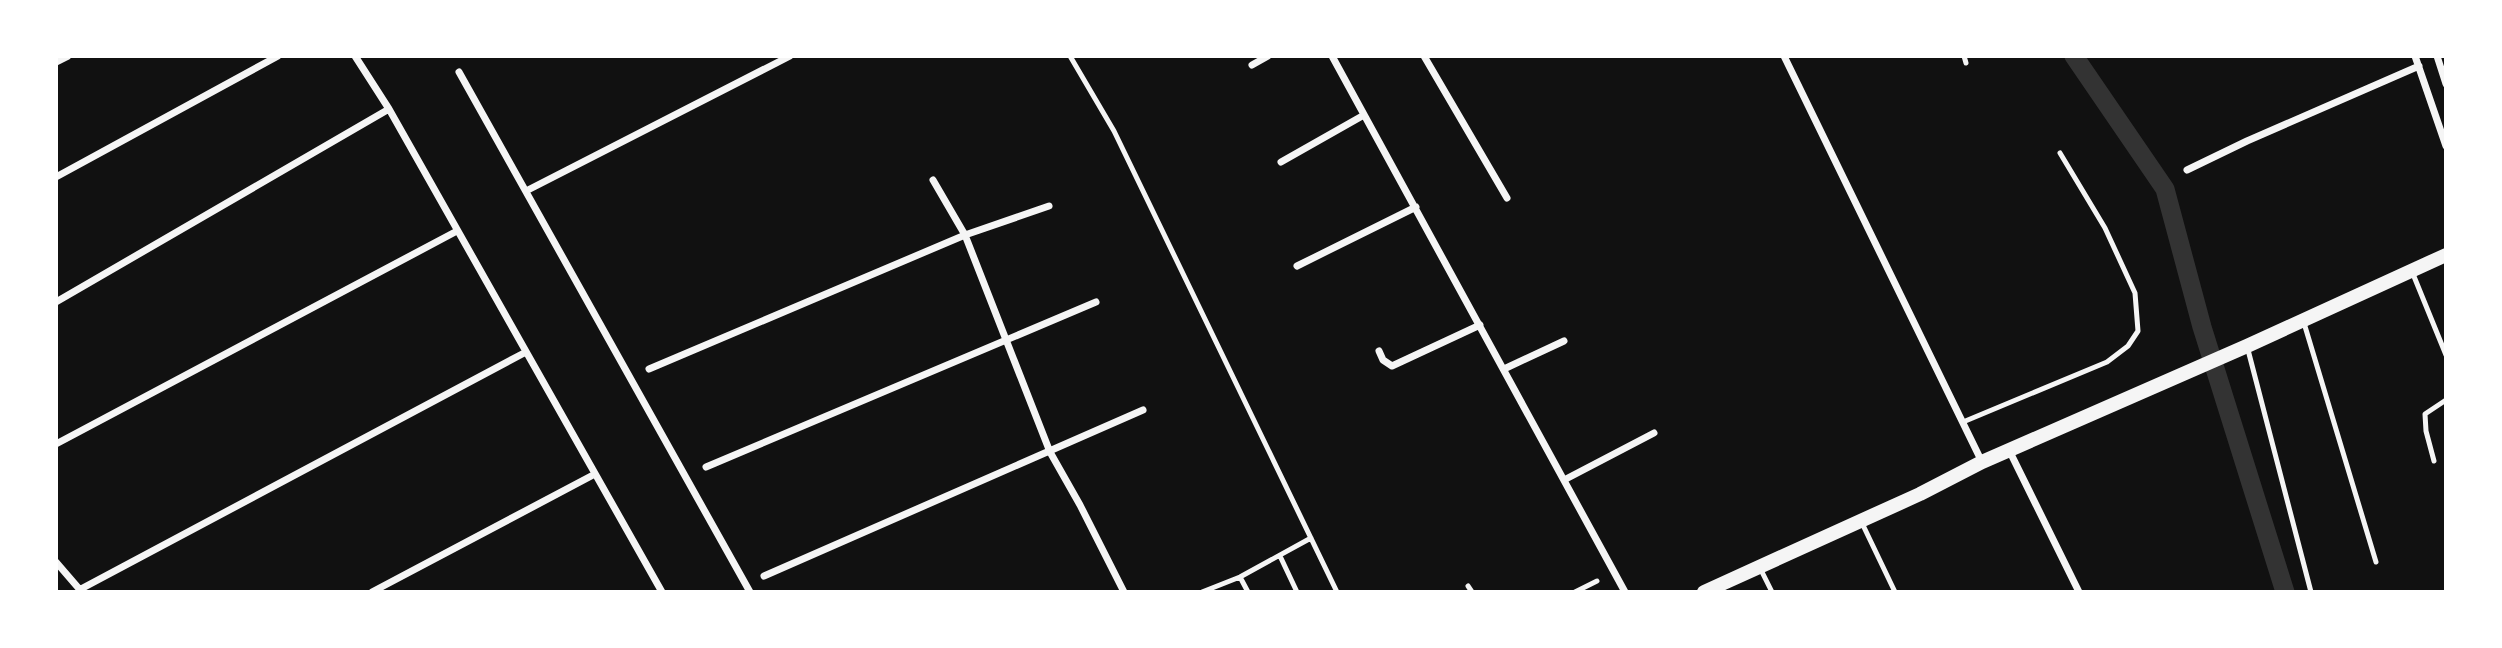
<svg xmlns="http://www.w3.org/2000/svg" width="2502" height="648" font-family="Figtree,sans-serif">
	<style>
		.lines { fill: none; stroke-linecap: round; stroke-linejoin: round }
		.canal { stroke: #333; stroke-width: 19 }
		.service { stroke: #f5f5f5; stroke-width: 5 }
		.minor { stroke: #f5f5f5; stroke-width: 7 }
		.secondary { stroke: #f5f5f5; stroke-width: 14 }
	</style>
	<rect width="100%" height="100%" fill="#111"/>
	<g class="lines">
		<!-- canal -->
		<path class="canal" d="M2074,56L2165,189L2202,327L2285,592"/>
		<!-- service -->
		<path class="service" d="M1070,56L1114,131L1337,592
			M1964,56L1966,63
			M2413,274L2446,355
			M2304,323L2376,562
			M2247,346L2311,592
			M1963,422L2107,362L2128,346L2138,331L2135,293L2105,228L2060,153
			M2434,461L2426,431L2425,414L2446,400
			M1861,521L1895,592
			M1280,556L1297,592
			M1761,570L1772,592
			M1240,577L1248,592
			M1468,586L1472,592
			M1202,592L1240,577L1311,538
			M1575,592L1597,581"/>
		<!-- minor -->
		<path class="minor" d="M355,56L389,109L662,592
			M1332,56L1625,592
			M1424,56L1507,198
			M1784,56L1982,462
			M2415,56L2446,146
			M2437,56L2446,84
			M56,62L68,56
			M1252,65L1268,56
			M459,72L750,592
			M1281,162L1364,115
			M2187,170L2247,141L2419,66
			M56,177L278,56
			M933,180L965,235L1050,452L1080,505L1124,592
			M526,191L790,56
			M1297,266L1416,207
			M56,302L389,109
			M1379,351L1383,360L1392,366L1480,325
			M649,369L965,235L1049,206
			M1504,369L1564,341
			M56,444L457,231
			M2009,450L2079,592
			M706,467L1096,302
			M1564,480L1654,433
			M56,562L81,591
			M764,576L1143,410
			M79,590L526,352
			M372,592L595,474"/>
		<!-- secondary -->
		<path class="secondary" d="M1704,592L1920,494L1982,462L2247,346L2446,255"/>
	</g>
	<!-- border -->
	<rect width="2502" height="648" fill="none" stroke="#ffffff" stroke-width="116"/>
</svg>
